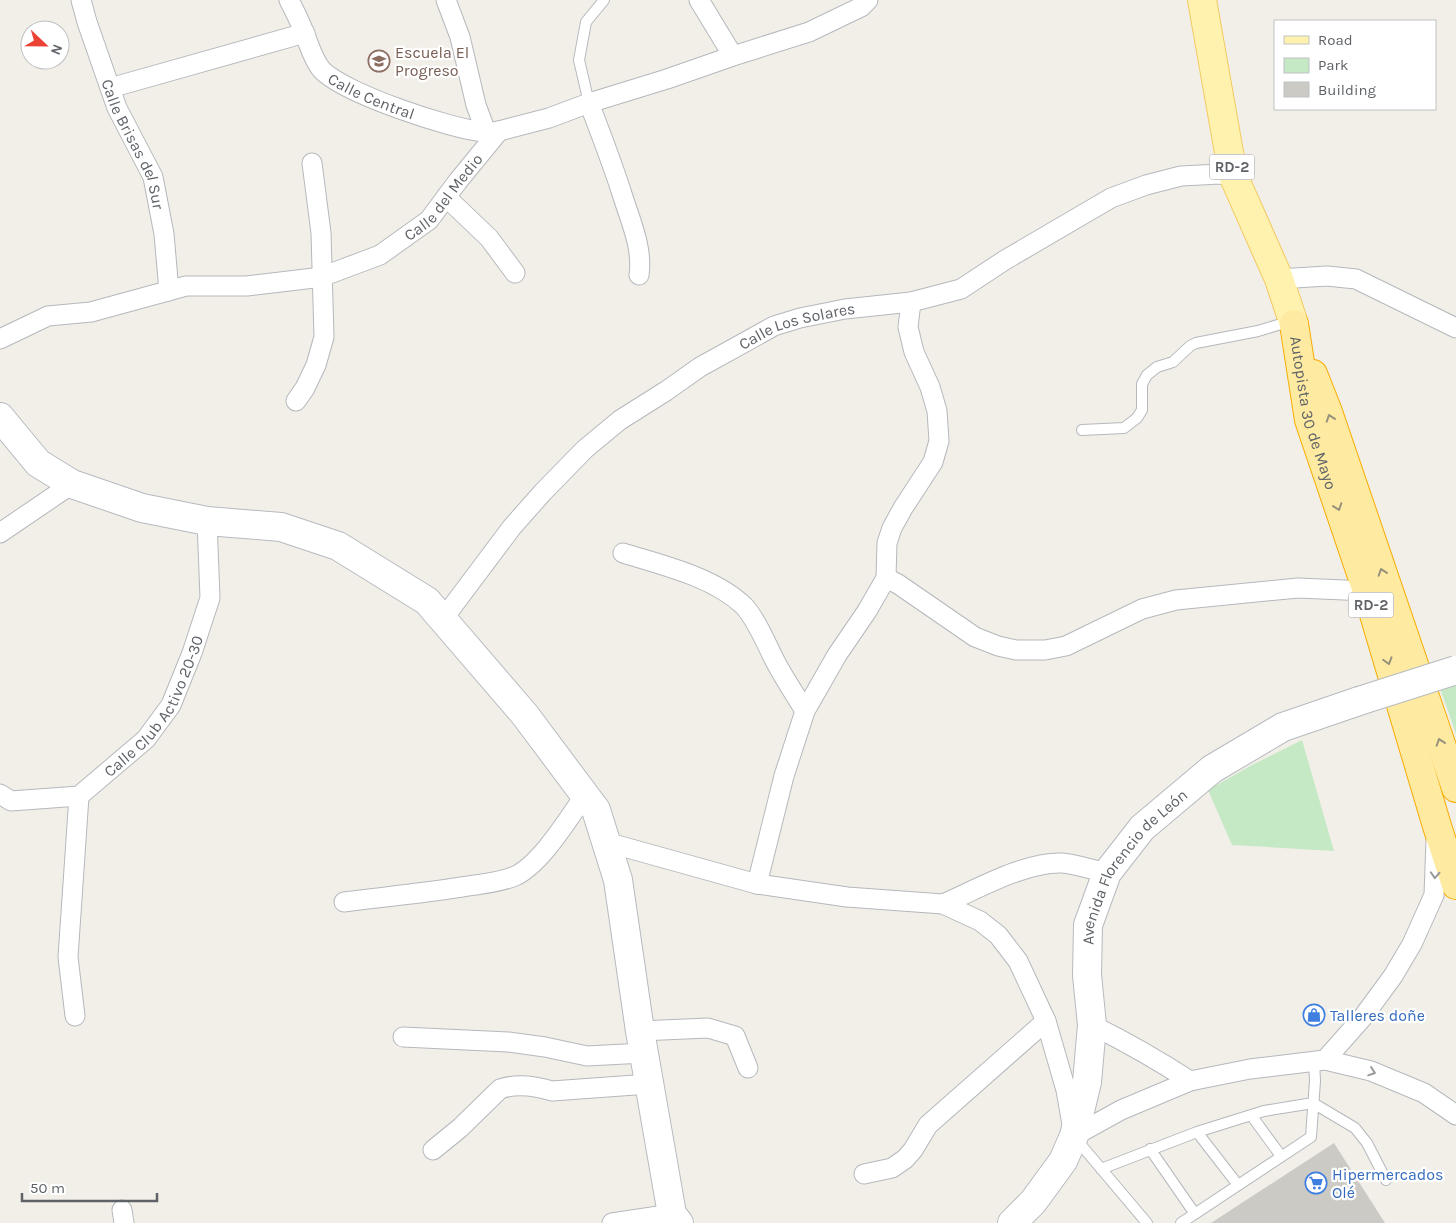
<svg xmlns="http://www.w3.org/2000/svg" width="1456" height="1223" font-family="Karla,sans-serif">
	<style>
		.green { fill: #c5e8c5 }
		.building { fill: #cccac5 }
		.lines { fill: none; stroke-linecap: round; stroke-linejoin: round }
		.service-casing { stroke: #b5b8bc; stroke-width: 12 }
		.minor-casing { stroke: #b5b8bc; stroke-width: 21 }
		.secondary-casing { stroke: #b6babf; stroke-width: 30 }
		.primary-casing { stroke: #f2c960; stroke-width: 30 }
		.trunk-casing { stroke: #f9ab00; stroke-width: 30 }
		.service { stroke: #fff; stroke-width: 10 }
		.minor { stroke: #fff; stroke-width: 19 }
		.secondary { stroke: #fff; stroke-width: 28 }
		.primary { stroke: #fff2af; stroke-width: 28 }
		.trunk { stroke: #feeaa1; stroke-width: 28 }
		.secondary-bridge-casing { stroke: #b6babf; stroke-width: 30; stroke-linecap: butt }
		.secondary-bridge { stroke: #fff; stroke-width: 28 }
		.oneway { stroke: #97927c }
		.oneway2 { stroke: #979a9d }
		.labels { text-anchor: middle; stroke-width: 4.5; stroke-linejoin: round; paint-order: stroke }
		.shield { fill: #fff; stroke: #8f9295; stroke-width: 1 }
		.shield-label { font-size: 15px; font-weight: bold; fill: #5f6368 }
		.education-label { font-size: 16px; fill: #785e54; stroke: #fff; text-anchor: start }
		.street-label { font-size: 16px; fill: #5f6368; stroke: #fff }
		.shop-label { font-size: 16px; fill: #366cbe; stroke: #fff; text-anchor: start }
	</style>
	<rect width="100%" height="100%" fill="#f1efe8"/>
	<!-- green -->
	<path class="green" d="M1456,685V734L1440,688Z
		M1302,740L1334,851L1232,845L1208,790L1252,765Z"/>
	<!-- building -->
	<path class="building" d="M1334,1143L1385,1223H1211Z"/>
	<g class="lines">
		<!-- service casing -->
		<g class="service-casing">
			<path id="service" d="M589,103L579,60L586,22L604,0
				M1082,430L1124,428L1137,418L1142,410V384L1147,375L1157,367L1173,362L1190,346L1196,343L1258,331L1291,321
				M1251,1115L1281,1156
				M1197,1132L1238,1185
				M1076,1139L1147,1223
				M1150,1149L1195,1214
				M1101,1169L1197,1132L1264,1111L1313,1103L1355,1128L1367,1143L1386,1180
				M1181,1223L1311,1137L1315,1081L1314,1061"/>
		</g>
		<!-- minor casing -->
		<g class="minor-casing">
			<g id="minor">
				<path id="s1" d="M81,0L87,22L117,108L153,177L164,234L169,291"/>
				<path id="s2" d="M289,0C295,12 301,23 305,35C310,47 313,59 321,69C342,93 451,129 484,132C489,133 495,132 499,131"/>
				<path d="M446,0L460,37L476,105L486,132"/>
				<path d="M699,0L733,56"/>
				<path d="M110,88L305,33"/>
				<path d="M589,103C601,134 613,165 623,197C631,222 643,249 639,275"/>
				<path d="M446,197L489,238L515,273"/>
				<path d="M1279,279L1327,276L1356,279L1456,328"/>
				<path id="s3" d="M0,339L48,316L91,312L186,286H247L314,278L332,273L380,255L429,220L458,181L499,131L549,118L589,103L667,79L733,56L809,32L861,7L868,0"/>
				<path d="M296,401L305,388L316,365L324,337L321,233L312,163"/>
				<path d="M0,533L72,484"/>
				<path d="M623,553C662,565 714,577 744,606C756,619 766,643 774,659C783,677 795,694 805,711"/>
				<path d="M886,578L898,584L975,637L998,646L1016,650H1045L1066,646L1142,609L1176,600L1298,588L1367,591"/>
				<path id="s4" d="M443,619L512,527L543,492L585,449L620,420L666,391L700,367L774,326L800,318L845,309L911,302L961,289L1005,260L1111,198L1146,185L1181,176L1220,174L1233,175"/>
				<path id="s5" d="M0,794L11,801L79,796L146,739L171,705L192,653L210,598L207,521"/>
				<path d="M606,842L757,884L847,897L943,904L980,921L998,935L1018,961L1046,1021L1066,1090L1074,1136L1121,1110L1190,1081L1250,1069L1325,1060L1371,1071L1424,1093L1456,1115"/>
				<path d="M757,884L784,776L805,711L837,655L867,611L886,578L887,543L892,528L903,508L933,462L939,441L937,411L930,387L914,352L908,327L911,302"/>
				<path d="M344,902C384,897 423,893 462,887C480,884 499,883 515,876C541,864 568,819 585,795"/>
				<path d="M943,904C978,889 1024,862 1062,863C1076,864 1093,870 1107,873"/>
				<path d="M75,1016L68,957L79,796"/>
				<path d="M1092,1025C1126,1042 1158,1060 1190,1081"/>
				<path d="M640,1031L708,1028L735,1036L748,1068"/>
				<path d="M403,1037L508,1042L545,1047L587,1056L644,1053"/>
				<path d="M1325,1060L1363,1017L1393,976L1412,944L1434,895L1436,840"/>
				<path d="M433,1150L460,1128L500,1089C517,1083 536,1086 552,1091L649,1084"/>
				<path d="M864,1174L892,1168L905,1159L913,1150L928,1125L1046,1021"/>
				<path d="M122,1210L124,1223"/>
				<path d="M612,1223L672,1214"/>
			</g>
		</g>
		<!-- secondary casing -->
		<g class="secondary-casing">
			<g id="secondary">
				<path d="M0,417L38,463L72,484L142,508L207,521L281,527L338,546L427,601L525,715L596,810L618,880L640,1031L672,1214L679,1223"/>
				<path id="s6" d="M1012,1223L1033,1202L1063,1161L1074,1136L1087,1082L1092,1025L1087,975L1088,925L1107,873L1142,828L1212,769L1283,727L1359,701"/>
			</g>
		</g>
		<!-- primary casing -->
		<g class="primary-casing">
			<path id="primary" d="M1202,0L1233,175L1279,279L1294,324"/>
		</g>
		<!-- trunk casing -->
		<g class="trunk-casing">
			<g id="trunk">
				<path id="s7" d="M1294,324L1309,420L1367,591L1437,826L1456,885"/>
				<path d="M1313,374L1328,412L1456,788"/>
			</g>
		</g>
		<!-- service -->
		<use href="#service" class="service"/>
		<!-- minor -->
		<use href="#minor" class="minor"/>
		<!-- secondary -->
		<use href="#secondary" class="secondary"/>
		<!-- primary -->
		<use href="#primary" class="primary"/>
		<!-- trunk -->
		<use href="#trunk" class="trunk"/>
		<!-- secondary-bridge casing -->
		<g class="secondary-bridge-casing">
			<path id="secondary-bridge" d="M1359,701L1456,670"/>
		</g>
		<!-- secondary-bridge -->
		<use href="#secondary-bridge" class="secondary-bridge"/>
	</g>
	<!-- one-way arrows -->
	<defs><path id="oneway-chevron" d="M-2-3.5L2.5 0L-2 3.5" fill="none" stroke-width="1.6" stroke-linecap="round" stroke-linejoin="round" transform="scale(1.25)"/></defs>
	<g class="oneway">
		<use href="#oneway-chevron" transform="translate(1330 418) rotate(-109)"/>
		<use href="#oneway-chevron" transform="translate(1338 507) rotate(71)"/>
		<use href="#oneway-chevron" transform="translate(1382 572) rotate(-109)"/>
		<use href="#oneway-chevron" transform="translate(1388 661) rotate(74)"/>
		<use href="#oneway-chevron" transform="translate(1440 742) rotate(-109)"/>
	</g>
	<g class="oneway2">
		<use href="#oneway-chevron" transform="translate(1435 875) rotate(93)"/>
		<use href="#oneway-chevron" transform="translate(1372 1072) rotate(19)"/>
	</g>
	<!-- icons -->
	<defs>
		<g id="school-ring" transform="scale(1.125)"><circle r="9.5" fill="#fff" stroke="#8d6e63" stroke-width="1.5"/><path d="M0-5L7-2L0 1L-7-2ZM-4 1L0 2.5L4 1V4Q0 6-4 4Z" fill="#8d6e63"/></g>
		<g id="shop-ring" transform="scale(1.125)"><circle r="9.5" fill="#fff" stroke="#3f7fe0" stroke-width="1.5"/><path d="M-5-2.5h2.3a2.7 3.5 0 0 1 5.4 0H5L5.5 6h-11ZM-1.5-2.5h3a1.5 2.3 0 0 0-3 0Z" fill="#3f7fe0"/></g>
		<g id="supermarket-ring" transform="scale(1.125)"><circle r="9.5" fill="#fff" stroke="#3f7fe0" stroke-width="1.5"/><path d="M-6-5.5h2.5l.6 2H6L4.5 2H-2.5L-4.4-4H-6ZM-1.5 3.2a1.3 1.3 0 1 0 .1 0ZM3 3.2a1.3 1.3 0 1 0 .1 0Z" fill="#3f7fe0"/></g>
	</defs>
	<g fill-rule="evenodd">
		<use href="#school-ring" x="379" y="61"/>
		<use href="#shop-ring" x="1314" y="1015"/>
		<use href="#supermarket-ring" x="1316" y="1183"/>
	</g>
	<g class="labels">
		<!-- shield labels -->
		<g class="shield">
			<rect x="1209.5" y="154.5" width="45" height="25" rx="4"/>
			<rect x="1348.5" y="592.5" width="45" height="25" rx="4"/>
		</g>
		<g class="shield-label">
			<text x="1232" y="172">RD-2</text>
			<text x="1371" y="610">RD-2</text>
		</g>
		<!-- education labels -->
		<g class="education-label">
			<text x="395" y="58">Escuela El<tspan x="395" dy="18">Progreso</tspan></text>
		</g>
		<!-- street labels -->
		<g class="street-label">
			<text dy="6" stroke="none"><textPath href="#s2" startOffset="134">Calle Central</textPath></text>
			<text dy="6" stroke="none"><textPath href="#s1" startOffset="154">Calle Brisas del Sur</textPath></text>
			<text dy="6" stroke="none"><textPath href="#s3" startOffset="480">Calle del Medio</textPath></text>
			<text dy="6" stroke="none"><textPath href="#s4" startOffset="470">Calle Los Solares</textPath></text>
			<text dy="6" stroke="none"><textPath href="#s7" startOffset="91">Autopista 30 de Mayo</textPath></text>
			<text dy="6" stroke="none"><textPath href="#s5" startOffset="201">Calle Club Activo 20-30</textPath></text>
			<text dy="6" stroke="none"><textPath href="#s6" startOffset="395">Avenida Florencio de León</textPath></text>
		</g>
		<!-- shop labels -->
		<g class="shop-label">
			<text x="1330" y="1021">Talleres doñe</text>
			<text x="1332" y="1180">Hipermercados<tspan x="1332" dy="18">Olé</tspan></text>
		</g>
	</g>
	<!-- legend -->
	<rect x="1274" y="20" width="162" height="90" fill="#ffffff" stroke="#bfc1c3"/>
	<rect x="1284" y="36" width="25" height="8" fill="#fff2af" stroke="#bfc1c3"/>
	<text x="1318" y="45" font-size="15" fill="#5f6368">Road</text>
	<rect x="1284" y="58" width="25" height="15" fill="#c5e8c5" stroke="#bfc1c3"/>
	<text x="1318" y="70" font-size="15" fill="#5f6368">Park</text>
	<rect x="1284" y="82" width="25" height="15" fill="#cccac5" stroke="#bfc1c3"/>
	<text x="1318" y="95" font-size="15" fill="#5f6368">Building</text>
	<!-- north arrow -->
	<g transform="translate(45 45) rotate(112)"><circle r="24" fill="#ffffff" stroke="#bfc1c3"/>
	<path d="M0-4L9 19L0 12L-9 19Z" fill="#ea4335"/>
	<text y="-8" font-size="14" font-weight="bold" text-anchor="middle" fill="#5f6368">N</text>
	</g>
	<!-- scale -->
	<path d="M22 1193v8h135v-8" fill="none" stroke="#5f6368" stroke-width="2.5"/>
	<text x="30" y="1193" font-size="15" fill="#5f6368" stroke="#ffffff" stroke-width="4" paint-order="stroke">50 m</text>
</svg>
